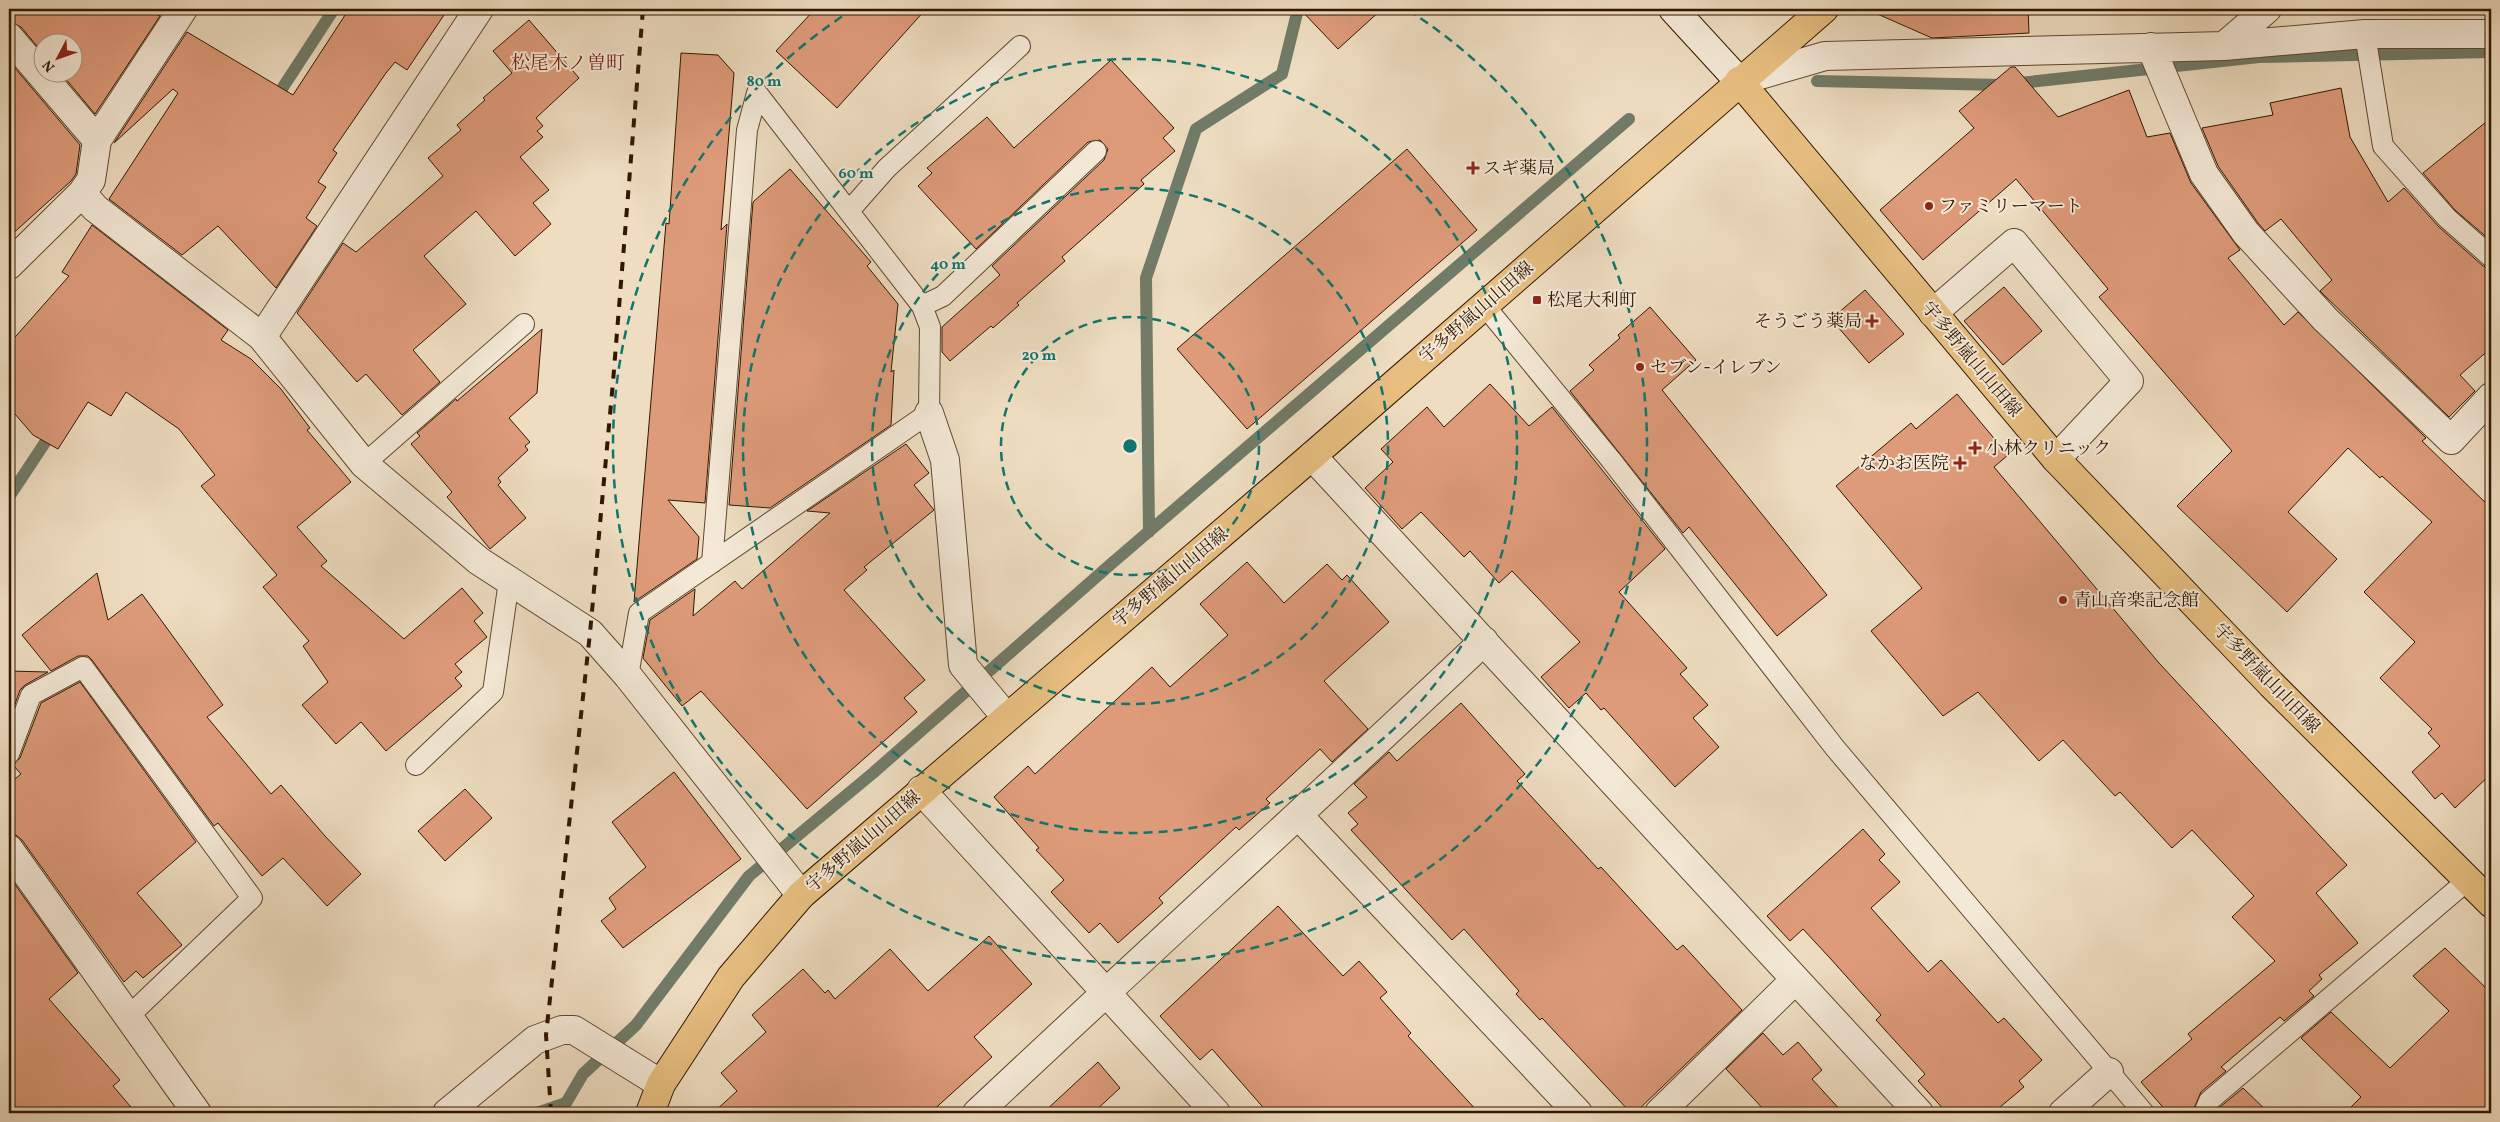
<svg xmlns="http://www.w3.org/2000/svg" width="2500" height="1122" font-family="Vollkorn,'Noto Serif JP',serif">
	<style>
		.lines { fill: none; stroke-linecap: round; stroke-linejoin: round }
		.stream { stroke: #717b68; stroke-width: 12 }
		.building { fill: #de9b7a; stroke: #311700 }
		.service-casing { stroke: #604830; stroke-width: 22 }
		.minor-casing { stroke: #604830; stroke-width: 30 }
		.secondary-casing { stroke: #311700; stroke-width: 30 }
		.primary-casing { stroke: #311700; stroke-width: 30 }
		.service { stroke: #f4e9d7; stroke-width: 20 }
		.minor { stroke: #f4e9d7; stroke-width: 28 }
		.secondary { stroke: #f4e9d7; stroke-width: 28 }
		.primary { stroke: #e7be80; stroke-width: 28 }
		.rail { stroke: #311700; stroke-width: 4; stroke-dasharray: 9 9; stroke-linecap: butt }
		.ring { fill: none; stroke: #0f766e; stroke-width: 2.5; stroke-dasharray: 9 6 }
		.poi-dot { fill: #8f2418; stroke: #f4e9d7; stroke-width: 2 }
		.labels { text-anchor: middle; stroke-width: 4; stroke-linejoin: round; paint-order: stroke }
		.poi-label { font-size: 18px; fill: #311700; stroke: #f4e9d7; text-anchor: start }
		.street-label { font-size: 18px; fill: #311700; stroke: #f4e9d7 }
		.neighbourhood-label { font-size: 19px; fill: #7a1f14; stroke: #f4e9d7 }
		.centre { fill: #0f766e; stroke: #f4e9d7; stroke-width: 2.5 }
		.ring-label { font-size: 15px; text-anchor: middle; font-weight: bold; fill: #0f766e; stroke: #f4e9d7; stroke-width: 4; stroke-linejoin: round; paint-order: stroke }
	</style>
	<rect width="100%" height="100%" fill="#eeddc1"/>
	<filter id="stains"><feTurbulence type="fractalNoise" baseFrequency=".004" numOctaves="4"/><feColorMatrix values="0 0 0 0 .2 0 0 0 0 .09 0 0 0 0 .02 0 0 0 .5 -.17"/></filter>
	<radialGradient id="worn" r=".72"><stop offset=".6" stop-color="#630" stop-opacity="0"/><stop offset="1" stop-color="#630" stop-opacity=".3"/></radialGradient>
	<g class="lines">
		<!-- stream -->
		<path class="stream" d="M1817,81L2001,85L2259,57L2491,52
			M274,101L334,9
			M9,497L54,429
			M1149,532L1146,278L1196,129L1282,74L1298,9
			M537,1113L566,1103L583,1074L636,1025L749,876L873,773L1111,564L1629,119"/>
	</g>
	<!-- building -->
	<path class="building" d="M20,9H147L160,16L95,114L60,72H72V42H42V52L21,27L9,22V18Z
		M349,9H448L407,70L395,62L386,73L333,150L337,153L318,182L326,187L306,218L317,226L276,288L218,226L182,255L109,199L178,93L173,89L114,143L187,32L293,95Z
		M815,9H926L837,108L776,51Z
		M1300,9H1382L1338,49Z
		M1866,9H2028L2029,33L1932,38Z
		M529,20L579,78L536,118L543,126L537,131L543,137L520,157L549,190L533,203L551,224L515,256L476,211L424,256L466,304L413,350L440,382L402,415L366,374L357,382L297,313L343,243L356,252L443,176L428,158L461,130L457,125L485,100L483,98L512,73L493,51Z
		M681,53L718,55L734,73L721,230L727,224L705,503L668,500L699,537L697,559L634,602L666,223L669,224Z
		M1111,60L1174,128L1163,138L1175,151L1141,180L1144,184L1062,257L1065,261L1017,303L1019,305L993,328L991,326L950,361L942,352V327L1000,275L992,266L1104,160L1108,149L1100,140L1088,142L976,249L918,186L932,173L927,168L987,117L1014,148Z
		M9,61L80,145L76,174L71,181L9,237Z
		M2011,67H2015L2058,117L2129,90L2147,137L2170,133L2191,183L2240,250L2228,258L2284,325L2298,312L2426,438L2422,441L2491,508V774L2455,808L2442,793L2435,799L2412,772L2440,746L2428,733L2432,729L2380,678L2415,642L2364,592L2432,522L2382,476L2380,478L2348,448L2288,512L2337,559L2287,612L2177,506L2232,451L2099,297L2108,289L2016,179L1923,260L1880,210L1974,128L1959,111Z
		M2341,88L2350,137L2388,202L2404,188L2439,227L2483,266L2491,269V348L2460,375L2475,391L2449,417L2320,291L2332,280L2281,219L2265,231L2258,223L2218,166L2202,128L2273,115L2270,103Z
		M2491,118V241L2455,210L2423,173Z
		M1407,149L1477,230L1247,429L1177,349Z
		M790,169L871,262L867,266L898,304L891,372L894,370L891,425L770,508L729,505L753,202Z
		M92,225L228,330L221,340L251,359L281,389L310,428L307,430L351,482L297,527L327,561L321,566L404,639L462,588L483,613L474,621L487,637L455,664L462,672L455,678L462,686L386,751L361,722L336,744L302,705L328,682L303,646L309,641L263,587L277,575L201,486L215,475L179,429L126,392L111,416L88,402L58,449L33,435L9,407V344L69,276L62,272Z
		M2004,287L2042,331L2003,365L1964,321Z
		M1865,290L1904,334L1869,363L1831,319Z
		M1650,307L1696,360L1662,390L1827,595L1777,636L1689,527L1683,533L1570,391L1594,370L1589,365L1620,338L1618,335Z
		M542,329L537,393L509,418L530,442L525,446L528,450L498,478L501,482L498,485L526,518L490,549L447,497L452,492L411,444L420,436L417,433L456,399L457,401Z
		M1490,384L1529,426L1552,407L1665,549L1619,592L1687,668L1680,674L1708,705L1693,718L1719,747L1675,787L1604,708L1601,710L1586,693L1569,708L1541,677L1580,642L1512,571L1499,583L1470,551L1464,557L1421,512L1402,529L1365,488L1393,462L1381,449L1427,407L1444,427Z
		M1957,394L2008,455L1994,467L2159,663L2347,865L2316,893L2358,943L2319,975L2322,979L2309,991L2314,996L2284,1021L2280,1017L2221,1067L2226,1071L2201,1092L2192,1113H2168L2141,1082L2192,1039L2188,1034L2275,961L2232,917L2254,896L2192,830L2172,848L2120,792L2115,796L2063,740L2039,761L1978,692L1943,716L1871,631L1922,588L1836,486L1911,423L1916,429Z
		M906,444L929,473L914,485L934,510L864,567L867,570L844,590L925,680L904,698L917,712L807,809L701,691L682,706L643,658L650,620L695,589L693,616L735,581L742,589L830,513L807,511Z
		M1247,562L1284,603L1327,564L1342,580L1347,575L1389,622L1324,681L1368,729L1332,762L1320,749L1266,799L1270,803L1239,830L1236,827L1159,898L1163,903L1118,943L1100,923L1089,933L1051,892L1064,880L1036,850L1039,848L994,797L1028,766L1035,774L1152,667L1170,687L1228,635L1200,604Z
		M97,573L108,620L142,594L223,705L207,717L271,794L281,785L325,836L361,874L327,906L283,858L262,876L218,823L214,826L92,660L88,656H78L51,671L22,635Z
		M9,671L48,672L25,685L20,690L9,721Z
		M80,682L196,842L137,893L182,945L143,978L136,971L124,982L22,840L16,835L9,834V784L21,774L13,765L20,758L41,703Z
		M1461,703L1525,774L1517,781L1598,869L1601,867L1677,950L1683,945L1742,1010L1635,1113H1631L1542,1018L1540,1020L1516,994L1519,991L1464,929L1452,940L1351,830L1358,824L1348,813L1367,797L1354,784L1389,752L1397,761Z
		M674,772L741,859L623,948L601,921L616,909L609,898L646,867L612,822Z
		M465,789L492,818L445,861L418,831Z
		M1863,829L1885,854L1879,860L1900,882L1871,908L1928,972L1941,960L1998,1023L2004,1018L2042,1060L2019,1081L2024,1087L1993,1113H1947L1918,1081L1925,1074L1876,1020L1881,1015L1829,957L1803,929L1790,941L1767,916Z
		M9,876L78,973L49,999L120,1080L113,1086L136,1113H9Z
		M1278,906L1343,976L1359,961L1387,992L1380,998L1411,1033L1408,1036L1479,1113H1268L1212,1049L1200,1060L1160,1016Z
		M989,936L1032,984L974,1037L992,1057L930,1113H713L737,1091L721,1073L766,1032L752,1015L803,969L825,993L828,990L835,999L890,949L928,991Z
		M2445,948L2491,993V1113H2345L2361,1097L2301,1038L2331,1012L2390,1068L2449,1011L2413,976Z
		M1763,1033L1783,1055L1798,1042L1822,1070L1812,1079L1843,1113H1767L1726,1069Z
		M1098,1062L1120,1088L1093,1113H1043Z
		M2243,1088L2269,1113H2217L2219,1108Z"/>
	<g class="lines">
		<!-- service casing -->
		<g class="service-casing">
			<path id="service" d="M2365,34L2383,146L2447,218L2491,257
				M849,211L887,168L1020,46
				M1484,305L1611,460L1835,748L2144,1113
				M922,306L943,296L1096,151
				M364,464L524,324
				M712,563L747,130L757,93
				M628,676L639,613L929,413L930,327L922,306L757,93
				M9,754L31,695L83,667L252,898L128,1017
				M416,765L493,692L509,581
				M2204,1113L2209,1101L2468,880"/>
		</g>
		<!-- minor casing -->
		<g class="minor-casing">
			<path id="minor" d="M9,37L97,140
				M2224,46L2267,9
				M2151,47L2204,174L2246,233L2325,319L2451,440L2491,397
				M1739,81L1825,56L2224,46L2365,34H2491
				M82,193L95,208L262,337L364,464L479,561L590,633L628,676L801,895
				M9,265L82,193L91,180L97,140L183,9
				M1933,313L2014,243L2129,381L2056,459
				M262,337L479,9
				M929,413L945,460L963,665L1006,717
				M1312,456L1919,1113
				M921,790L1216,1113
				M1299,816L1578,1113
				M9,849L197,1113
				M447,1113L535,1040L562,1030H574L661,1084
				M977,1113C1145,955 1316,800 1484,641
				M1659,1113L1794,981
				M2063,1113L2109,1072"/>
		</g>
		<!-- secondary casing -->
		<g class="secondary-casing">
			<path id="secondary" d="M1673,9L1739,81"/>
		</g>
		<!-- primary casing -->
		<g class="primary-casing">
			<path id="primary" d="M1739,81L2056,459L2271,684L2491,903
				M650,1113L661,1084L731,977L801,895L1312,456L1824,9"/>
		</g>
		<!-- service -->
		<use href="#service" class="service"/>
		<!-- minor -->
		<use href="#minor" class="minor"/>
		<!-- secondary -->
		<use href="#secondary" class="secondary"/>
		<!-- primary -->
		<use href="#primary" class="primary"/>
		<!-- rail -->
		<path class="rail" d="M551,1113L546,1035L590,633L613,382L643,9"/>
	</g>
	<!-- distance rings -->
	<g class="ring">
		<circle cx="1130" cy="446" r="129"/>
		<circle cx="1130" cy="446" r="258"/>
		<circle cx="1130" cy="446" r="387"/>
		<path d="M1408 10A517 517 0 1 1 852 10"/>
	</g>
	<!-- markers -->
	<g class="poi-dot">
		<path d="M1470.5 160.5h5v5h5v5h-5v5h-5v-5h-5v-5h5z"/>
		<circle cx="1929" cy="206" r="5"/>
		<rect x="1532" y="295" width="10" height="10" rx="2.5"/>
		<path d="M1869.5 313.5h5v5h5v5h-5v5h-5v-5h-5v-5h5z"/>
		<circle cx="1640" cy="367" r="5"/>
		<path d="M1972.5 440.5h5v5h5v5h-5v5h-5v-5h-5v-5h5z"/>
		<path d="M1957.5 455.5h5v5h5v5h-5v5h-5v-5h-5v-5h5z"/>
		<circle cx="2063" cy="600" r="5"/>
	</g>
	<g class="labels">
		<!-- poi labels -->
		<g class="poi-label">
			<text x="1483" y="174">スギ薬局</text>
			<text x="1939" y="212">ファミリーマート</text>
			<text x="1547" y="306">松尾大利町</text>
			<text x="1862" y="327" text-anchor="end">そうごう薬局</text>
			<text x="1650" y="373">セブン-イレブン</text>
			<text x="1986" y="454">小林クリニック</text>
			<text x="1949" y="469" text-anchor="end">なかお医院</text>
			<text x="2073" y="606">青山音楽記念館</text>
		</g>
		<!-- street labels -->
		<g class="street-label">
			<text transform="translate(1476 312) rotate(-41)" y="6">宇多野嵐山山田線</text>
			<text transform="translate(1972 359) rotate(50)" y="6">宇多野嵐山山田線</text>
			<text transform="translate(1170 577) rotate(-40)" y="6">宇多野嵐山山田線</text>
			<text transform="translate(2267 678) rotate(46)" y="6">宇多野嵐山山田線</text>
			<text transform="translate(863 841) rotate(-41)" y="6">宇多野嵐山山田線</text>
		</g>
		<!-- neighbourhood labels -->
		<g class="neighbourhood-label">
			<text x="568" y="69">松尾木ノ曽町</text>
		</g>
	</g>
	<circle cx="1130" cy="446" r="8" class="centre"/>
	<g class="ring-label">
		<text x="764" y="86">80 m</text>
		<text x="856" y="178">60 m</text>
		<text x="948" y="269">40 m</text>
		<text x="1039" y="360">20 m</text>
	</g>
	<!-- margin -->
	<rect width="2500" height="1122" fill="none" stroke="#eeddc1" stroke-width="30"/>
	<rect x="10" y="10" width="2480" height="1102" fill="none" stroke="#311700" stroke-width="2.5"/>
	<rect x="15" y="15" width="2470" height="1092" fill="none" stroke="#311700"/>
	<!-- north arrow -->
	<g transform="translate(58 58) rotate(229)"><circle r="24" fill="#f4e9d7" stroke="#a69581"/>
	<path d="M0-4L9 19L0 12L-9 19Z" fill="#8f2418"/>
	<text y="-8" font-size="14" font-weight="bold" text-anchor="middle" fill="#311700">N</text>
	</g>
	<rect width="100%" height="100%" filter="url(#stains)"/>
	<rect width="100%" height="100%" fill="url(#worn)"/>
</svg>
